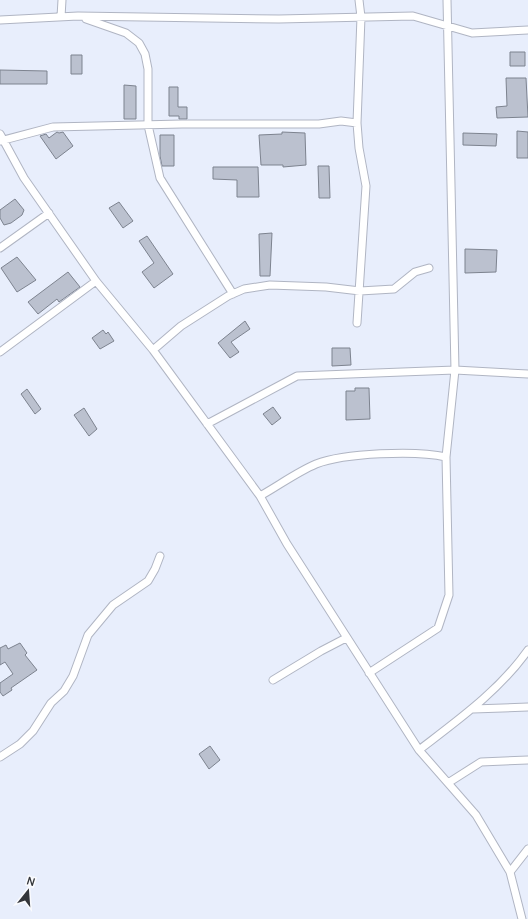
<svg xmlns="http://www.w3.org/2000/svg" width="528" height="919" font-family="Manrope,sans-serif">
	<style>
		.building { fill: #bbc1cf; stroke: #7d838f }
		.lines { fill: none; stroke-linecap: round; stroke-linejoin: round }
		.minor-casing { stroke: #b0b5c3; stroke-width: 9 }
		.minor { stroke: #fff; stroke-width: 7 }
	</style>
	<rect width="100%" height="100%" fill="#e8eefc"/>
	<!-- building -->
	<path class="building" d="M510,52H525V66H510Z
		M71,55H82V74H71Z
		M0,70L47,71V84H0Z
		M506,78H526L528,117L497,118L496,107L507,106Z
		M124,85L136,86V119H124Z
		M169,87H178V107H187V119H179V116H169Z
		M517,131L528,132V158H517Z
		M57,132L59,133L63,132L73,146L56,159L40,136L46,134L49,138Z
		M282,132L305,133L306,165L283,167V165H261L259,135L282,134Z
		M463,133L497,134L496,146L463,145Z
		M160,135H174V166H162L160,156Z
		M318,166H329L330,198H319Z
		M213,167H258L259,197H237V180L213,179Z
		M15,199L24,210L22,215L11,223L4,225L0,218V210Z
		M119,202L133,221L123,228L109,208Z
		M272,233L270,276H260L259,234Z
		M147,236L173,274L154,288L142,272L154,263L139,241Z
		M465,249L497,250L496,272L465,273Z
		M17,257L36,280L17,292L1,268Z
		M68,272L80,287L59,302L57,299L38,314L28,302Z
		M245,321L250,329L231,342L239,352L230,358L218,343Z
		M103,330L106,334L108,332L114,341L100,349L92,338Z
		M332,348H350L351,365L332,366Z
		M355,388H369L370,419L346,420V391H355Z
		M27,389L41,409L35,414L21,394Z
		M273,407L281,418L272,425L263,414Z
		M84,408L97,429L89,436L74,415Z
		M20,643L27,653L25,655L37,670L11,688L12,690L3,696L0,692V683L13,674L5,662L0,665V648L6,645L8,649Z
		M210,746L220,760L209,769L199,754Z"/>
	<g class="lines">
		<!-- minor casing -->
		<g class="minor-casing">
			<path id="minor" d="M61,17L62,0
				M86,19L126,33L139,43L145,54L148,69V125L160,178L233,294
				M0,20L78,16L279,19L413,16L472,33L528,30
				M0,134L24,178L96,281L153,350L260,496L287,544L419,750L476,815L510,872L522,919
				M0,141L53,127L182,124H319L341,121L357,123
				M0,248L49,213
				M357,323L366,186L359,148L357,123L361,17L359,0
				M153,350L181,326L228,296L244,289L270,285L326,287L360,291L394,289L415,272L429,268
				M0,352L96,281
				M207,424L297,376L455,370L528,374
				M260,496C278,486 297,472 316,464C344,453 416,450 446,457
				M369,673L438,628L449,595L446,457L455,370L447,0
				M273,680L321,651L346,638
				M473,709L528,707
				M419,750C458,720 499,691 528,650
				M0,757L20,744L33,731L51,703L64,691L73,676L88,635L113,605L148,581L155,569L160,556
				M448,783L481,762L528,760
				M510,872L528,849"/>
		</g>
		<!-- minor -->
		<use href="#minor" class="minor"/>
	</g>
	<!-- north arrow -->
	<g transform="translate(28 891) rotate(17)" stroke="#fafbfe" stroke-width="3" paint-order="stroke">
	<path d="M0-3L7 15L0 10L-7 15Z" fill="#33353a"/>
	<text y="-6" font-size="11" font-weight="bold" text-anchor="middle" fill="#33353a">N</text>
	</g>
</svg>
